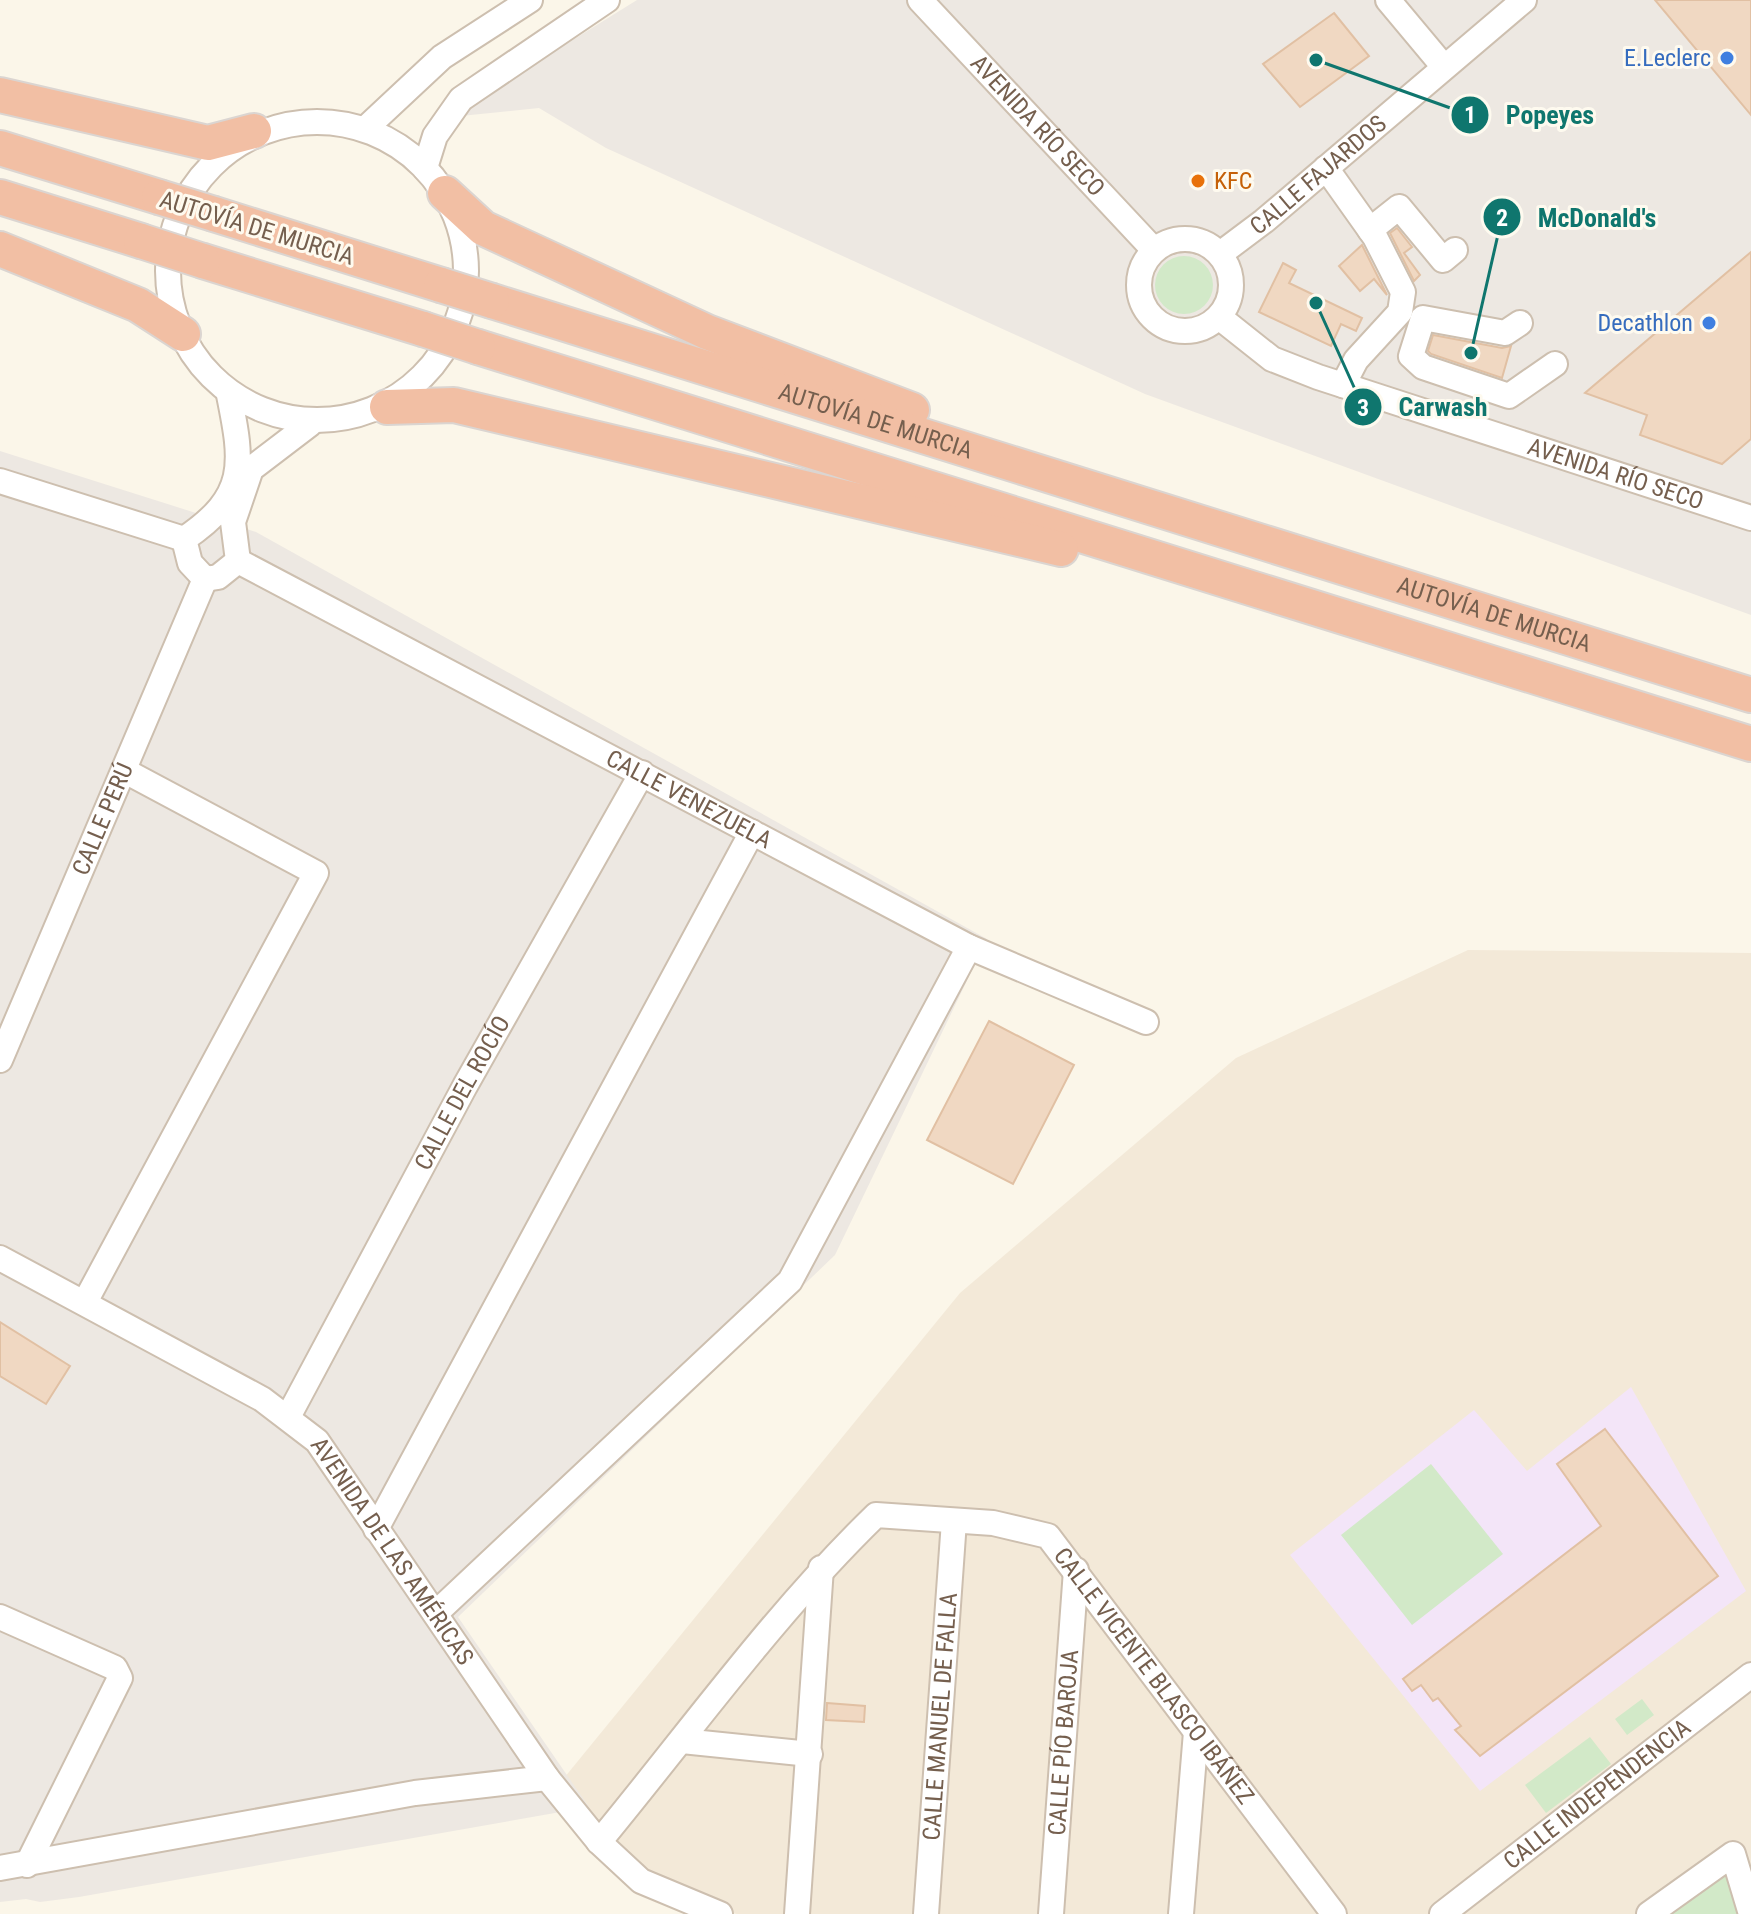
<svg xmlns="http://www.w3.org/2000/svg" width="1751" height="1914" font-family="'Roboto Condensed',sans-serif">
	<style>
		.residential { fill: #f3e9d8 }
		.industrial { fill: #ede8e2 }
		.education { fill: #f3e5f8 }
		.green { fill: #d2e9c8 }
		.building { fill: #f0d8c2; stroke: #e1c0a3; stroke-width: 2 }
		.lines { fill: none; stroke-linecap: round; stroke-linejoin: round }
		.minor-casing { stroke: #cdbfaf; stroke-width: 28 }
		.highway-casing { stroke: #dbd5d1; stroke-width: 38 }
		.minor { stroke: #fff; stroke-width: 24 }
		.highway { stroke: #f2bfa4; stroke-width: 34 }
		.highway-bridge-casing { stroke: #dbd5d1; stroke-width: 38; stroke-linecap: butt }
		.highway-bridge { stroke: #f2bfa4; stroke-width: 34 }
		.shop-dot { fill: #3f7fe0; stroke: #fefaef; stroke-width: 3 }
		.food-dot { fill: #e8710a; stroke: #fefaef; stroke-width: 3 }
		.labels { text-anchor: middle; stroke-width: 6; stroke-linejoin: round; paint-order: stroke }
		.shop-label { font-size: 24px; fill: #366cbe; stroke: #fefaef; text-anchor: end }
		.street-label { font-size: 24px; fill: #755f4e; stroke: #fefaef }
		.food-label { font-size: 24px; fill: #c56008; stroke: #fefaef; text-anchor: start }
		.leader { fill: none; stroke: #0f766e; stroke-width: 3 }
		.callout-dot { fill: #0f766e; stroke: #fefaef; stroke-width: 3 }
		.mark-label { font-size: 24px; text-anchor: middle; font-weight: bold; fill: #fff }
		.callout-label { font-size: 26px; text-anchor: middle; font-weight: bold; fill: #0f766e; stroke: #fefaef; stroke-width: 6; stroke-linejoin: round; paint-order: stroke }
	</style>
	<rect width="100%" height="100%" fill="#fbf6e9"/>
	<!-- residential -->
	<path class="residential" d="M1468,950L1751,953V1914H737L662,1897L551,1794L960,1293L1236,1058Z"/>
	<!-- industrial -->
	<path class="industrial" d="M637,0H1751V615L1145,394L606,148L539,108L461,116L502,84Z
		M0,451L256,532L987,939L835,1255L458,1617L589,1807L79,1897L40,1902L26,1899L0,1902Z"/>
	<!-- education -->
	<path class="education" d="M1631,1387L1746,1591L1480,1791L1290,1555L1474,1410L1527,1471Z"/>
	<!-- green -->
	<path class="green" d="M1155 285a29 29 0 1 1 58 0a29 29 0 1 1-58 0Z
		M1431,1464L1503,1554L1412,1625L1341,1535Z
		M1642,1699L1654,1715L1627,1735L1615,1719Z
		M1590,1737L1611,1764L1546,1813L1525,1785Z
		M1729,1866L1743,1914H1656Z"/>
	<!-- building -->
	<path class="building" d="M1655,0H1751V115Z
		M1334,13L1369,56L1300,107L1263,64Z
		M1397,228L1412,247L1404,253L1420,275L1414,281L1390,233Z
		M1362,245L1387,295L1374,279L1360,291L1339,266Z
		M1751,252V439L1722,464L1640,435L1647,415L1585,393Z
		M1283,263L1296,270L1289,283L1362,318L1356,331L1341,324L1331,346L1259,312Z
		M1433,335L1502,348L1511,346L1502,378L1431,354L1428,351Z
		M989,1021L1074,1065L1013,1184L927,1140Z
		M0,1322L70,1366L46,1404L0,1376Z
		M1605,1429L1718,1576L1480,1756L1455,1730L1461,1726L1438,1698L1433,1701L1421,1685L1412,1691L1403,1679L1601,1526L1557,1464Z
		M827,1703L865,1706L864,1722L826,1720Z"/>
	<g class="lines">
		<!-- minor casing -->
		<g class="minor-casing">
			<g id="minor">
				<path id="s1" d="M920,0L1154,250"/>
				<path d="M1388,0L1444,67"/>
				<circle cx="317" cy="271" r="149"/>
				<path d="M366,128L442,57L530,0"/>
				<path d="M425,168L435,136L461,99L607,0"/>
				<path d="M1326,168L1375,237L1403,292L1400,312L1356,360L1343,385"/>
				<path d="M1370,230L1399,207L1443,260L1455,250"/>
				<circle cx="1185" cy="285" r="46"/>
				<path id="s2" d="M1220,254L1264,221L1524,0"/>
				<path id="s3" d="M1219,317L1272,359L1318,377L1751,518"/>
				<path d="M1520,323L1505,333L1423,318L1411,356L1423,367L1509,396L1555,364"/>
				<path d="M229,395C243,464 248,496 184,539L190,563L205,579L218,577L238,561L233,522L251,469L310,424"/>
				<path d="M0,481L184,539"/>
				<path id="s4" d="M238,561L969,947L1146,1022"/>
				<path id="s5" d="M0,1060L205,579"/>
				<path id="s6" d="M0,1258L262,1399L317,1441L547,1778L599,1842L641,1881L720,1914"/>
				<path d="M85,1302L316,873L125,771"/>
				<path id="s7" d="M288,1417L465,1086L642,773"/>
				<path d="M376,1529L752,832"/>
				<path d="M437,1612L790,1281L969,947"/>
				<path d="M0,1617L115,1668L120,1678L27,1865"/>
				<path d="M682,1741L810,1754"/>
				<path id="s8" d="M599,1842C690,1732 773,1615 876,1515L993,1523L1048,1536L1334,1914"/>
				<path d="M0,1868L415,1793L547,1778"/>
				<path d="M797,1914L821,1568"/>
				<path id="s9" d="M926,1914L954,1521"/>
				<path id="s10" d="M1051,1914L1076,1570"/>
				<path d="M1181,1914L1196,1732"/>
				<path id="s11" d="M1442,1914L1751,1675"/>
				<path d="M1649,1914L1733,1854L1751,1914"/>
			</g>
		</g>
		<!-- highway casing -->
		<g class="highway-casing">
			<g id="highway">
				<path d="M0,95L208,143L254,131"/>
				<path d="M0,148L159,197"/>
				<path d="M445,193L483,228L707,332L912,410"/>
				<path d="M0,197L141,241"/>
				<path d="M214,214L441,285"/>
				<path d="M0,249L138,305L183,334"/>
				<path d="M203,261L423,329"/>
				<path id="s12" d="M492,301L1751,695"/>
				<path d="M478,347L1751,744"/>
				<path d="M387,407L454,405L1061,549"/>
			</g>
		</g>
		<!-- minor -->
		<use href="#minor" class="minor"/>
		<!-- highway -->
		<use href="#highway" class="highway"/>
		<!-- highway-bridge casing -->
		<g class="highway-bridge-casing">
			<path id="highway-bridge" d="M159,197L214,214
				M141,241L203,261
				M441,285L492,301
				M423,329L478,347"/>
		</g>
		<!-- highway-bridge -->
		<use href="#highway-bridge" class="highway-bridge"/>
	</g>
	<!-- markers -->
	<g class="shop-dot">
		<circle cx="1727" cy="58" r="8"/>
		<circle cx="1709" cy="323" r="8"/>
	</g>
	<circle class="food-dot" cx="1198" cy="181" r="8"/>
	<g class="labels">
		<!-- shop labels -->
		<g class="shop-label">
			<text x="1711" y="66">E.Leclerc</text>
			<text x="1693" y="331">Decathlon</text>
		</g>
		<!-- street labels -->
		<g class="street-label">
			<text dy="8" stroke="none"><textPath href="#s1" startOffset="172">AVENIDA RÍO SECO</textPath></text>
			<text dy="8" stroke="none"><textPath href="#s2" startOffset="126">CALLE FAJARDOS</textPath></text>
			<text transform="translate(257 228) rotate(17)" y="8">AUTOVÍA DE MURCIA</text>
			<text dy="8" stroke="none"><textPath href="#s12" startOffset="402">AUTOVÍA DE MURCIA</textPath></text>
			<text dy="8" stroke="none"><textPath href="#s3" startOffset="430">AVENIDA RÍO SECO</textPath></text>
			<text dy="8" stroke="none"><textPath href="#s12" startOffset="1050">AUTOVÍA DE MURCIA</textPath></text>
			<text dy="8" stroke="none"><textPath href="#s4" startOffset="510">CALLE VENEZUELA</textPath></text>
			<text dy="8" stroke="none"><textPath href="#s5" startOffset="262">CALLE PERÚ</textPath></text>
			<text dy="8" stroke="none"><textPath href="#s7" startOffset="368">CALLE DEL ROCÍO</textPath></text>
			<text dy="8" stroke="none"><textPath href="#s6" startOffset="500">AVENIDA DE LAS AMÉRICAS</textPath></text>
			<text dy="8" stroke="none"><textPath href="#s8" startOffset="778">CALLE VICENTE BLASCO IBÁÑEZ</textPath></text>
			<text dy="8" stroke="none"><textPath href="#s9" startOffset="198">CALLE MANUEL DE FALLA</textPath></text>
			<text dy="8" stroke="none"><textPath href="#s10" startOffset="172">CALLE PÍO BAROJA</textPath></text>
			<text dy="8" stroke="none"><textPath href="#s11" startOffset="196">CALLE INDEPENDENCIA</textPath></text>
		</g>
		<!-- food labels -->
		<g class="food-label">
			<text x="1214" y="189">KFC</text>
		</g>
	</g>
	<!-- callouts -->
	<path class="leader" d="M1316 60L1470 115M1471 353L1502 217M1316 303L1363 407"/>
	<g class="callout-dot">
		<circle cx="1316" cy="60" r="8"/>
		<circle cx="1471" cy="353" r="8"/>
		<circle cx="1316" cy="303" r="8"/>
		<circle cx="1470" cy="115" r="20"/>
		<circle cx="1502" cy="217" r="20"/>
		<circle cx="1363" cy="407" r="20"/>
	</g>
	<g class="mark-label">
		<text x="1470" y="123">1</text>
		<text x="1502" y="226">2</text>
		<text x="1363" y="416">3</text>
	</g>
	<g class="callout-label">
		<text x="1550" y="124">Popeyes</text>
		<text x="1597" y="227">McDonald's</text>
		<text x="1443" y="416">Carwash</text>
	</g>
</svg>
